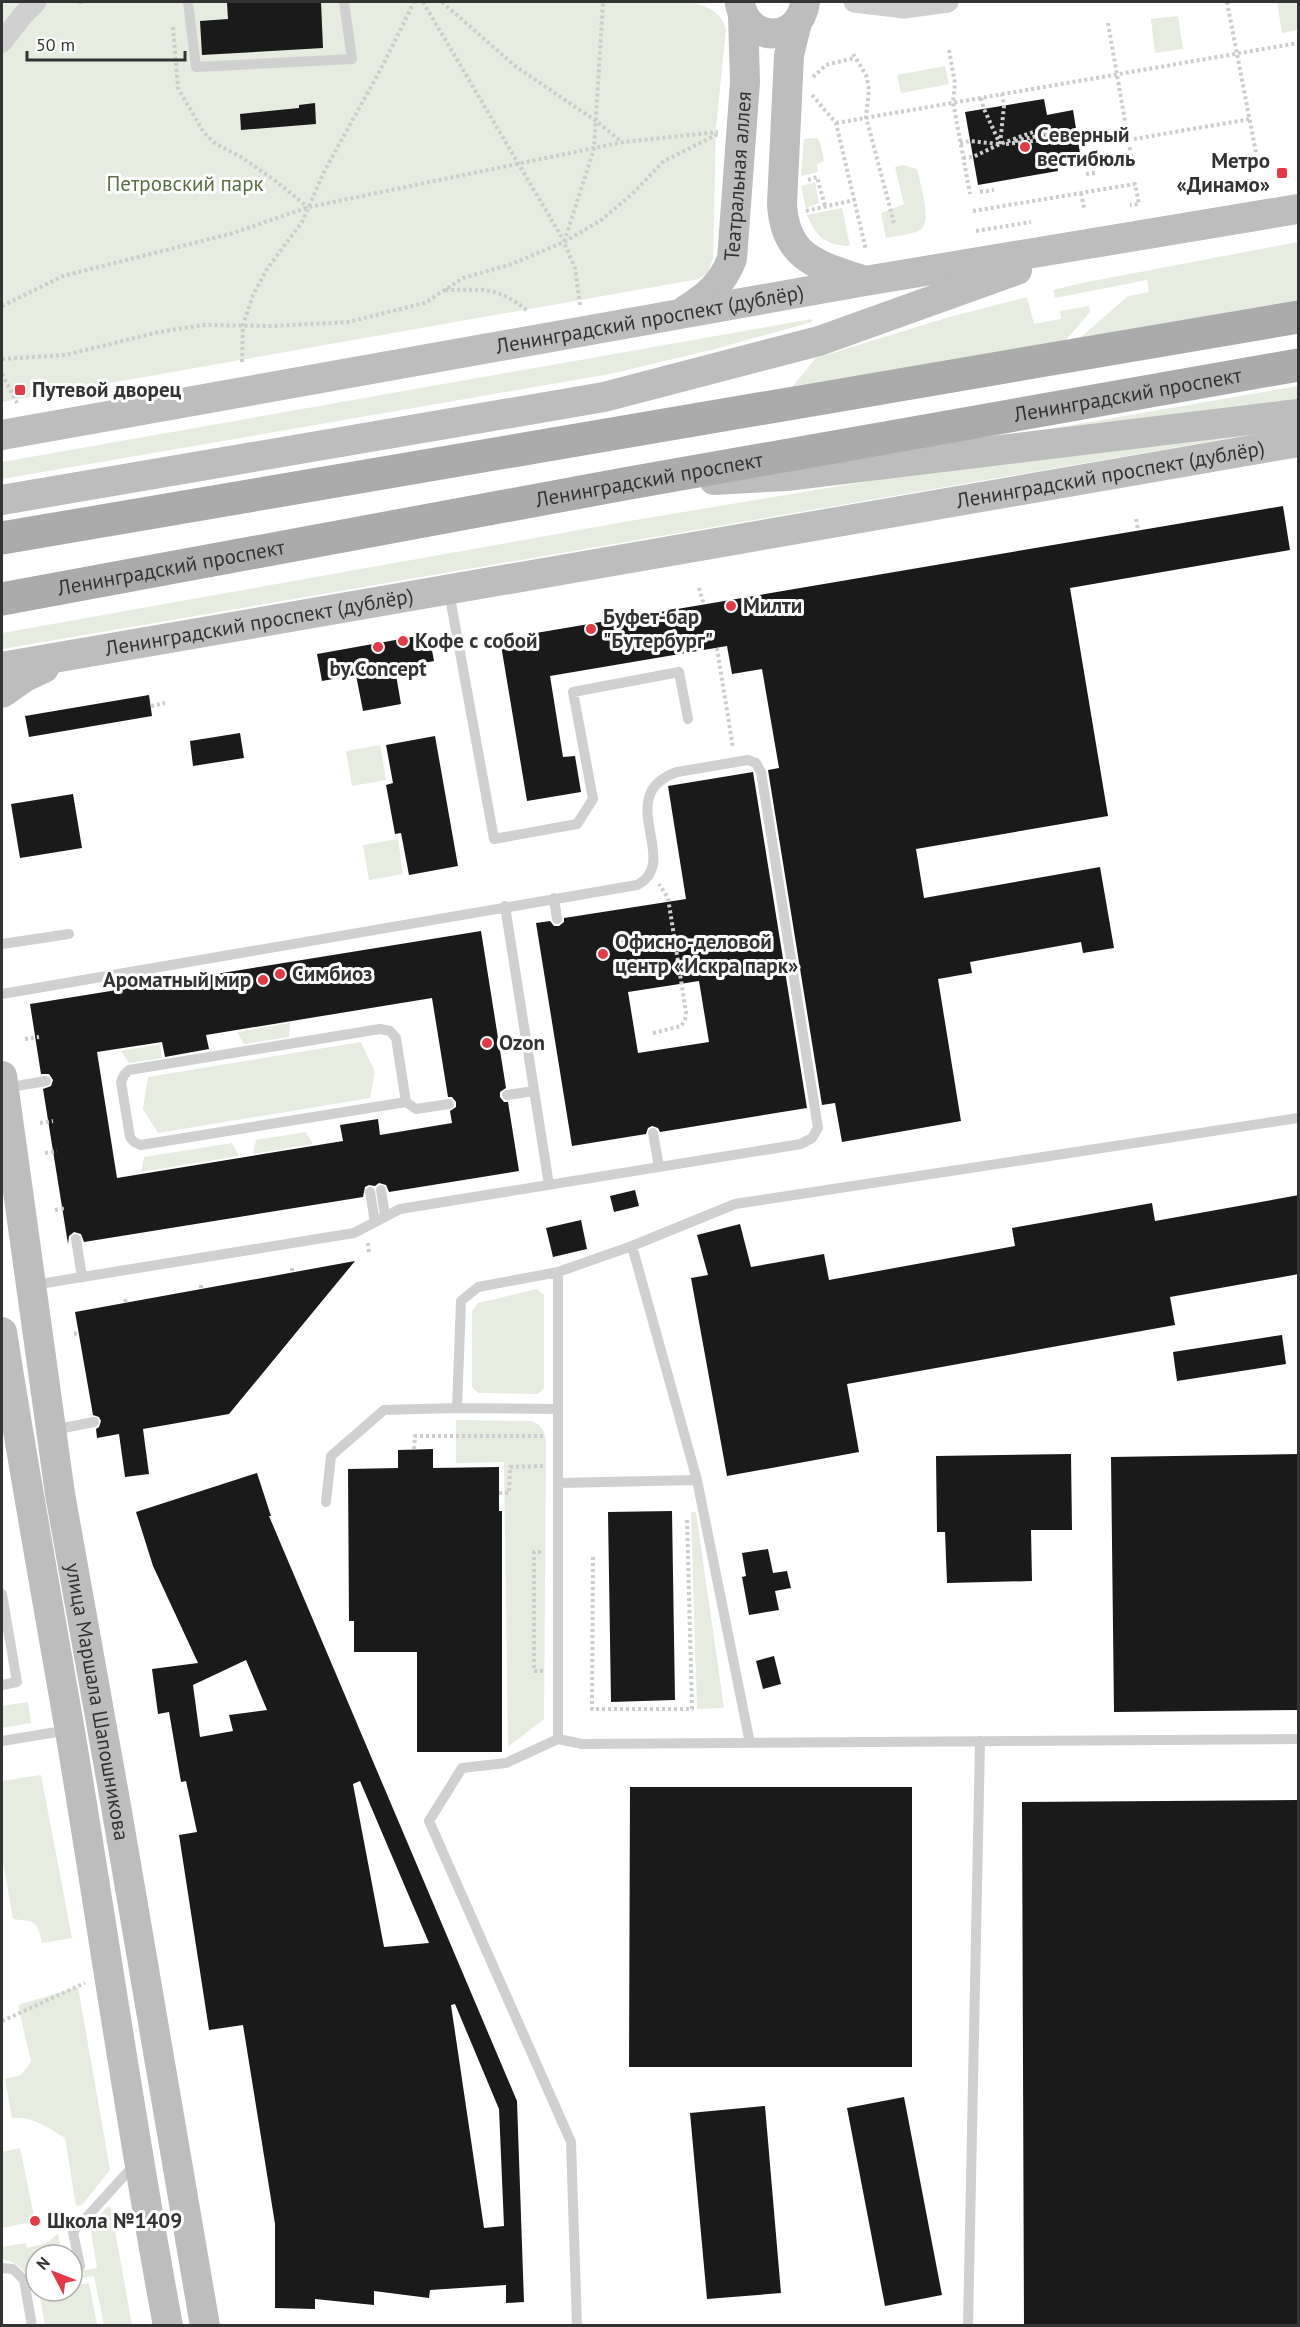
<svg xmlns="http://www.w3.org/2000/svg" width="1300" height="2327" font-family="'PT Sans',sans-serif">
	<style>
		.green { fill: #e6ecdf }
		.building { fill: #1a1a1a; fill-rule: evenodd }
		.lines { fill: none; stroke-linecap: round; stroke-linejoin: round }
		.path { stroke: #cdcdcd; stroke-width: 4; stroke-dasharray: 3 3; stroke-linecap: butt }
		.lane { stroke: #d0d0d0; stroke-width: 10 }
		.street { stroke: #d0d0d0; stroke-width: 21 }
		.secondary { stroke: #bdbdbd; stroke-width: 30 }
		.primary { stroke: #ababab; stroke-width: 33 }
		.poi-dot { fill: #e63946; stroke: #fff; stroke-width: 2 }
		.labels { text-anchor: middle; stroke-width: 6; stroke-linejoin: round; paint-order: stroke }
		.poi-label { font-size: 21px; font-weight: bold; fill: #333; stroke: #fff; text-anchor: start }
		.street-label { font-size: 21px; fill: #333; stroke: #fff }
		.park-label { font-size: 21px; fill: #56703f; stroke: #fff }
	</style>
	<rect width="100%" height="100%" fill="#fff"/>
	<!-- green -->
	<path class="green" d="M2,2H693C709,8 721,11 726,29L716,127L713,258L708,272L699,279L2,402Z
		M1277,2H1298V30L1282,33Z
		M1178,16L1183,49L1155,53L1151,19Z
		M945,66L949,84L901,93L897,75Z
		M817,138L820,142L824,161L817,164L818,172L801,176L804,139Z
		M903,165L917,169C920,183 933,222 920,230C911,235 895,236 886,238L881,213L904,204L895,167Z
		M815,182L819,203L806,208L801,186Z
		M842,208L850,246C824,245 817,237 807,215Z
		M1298,242V300L1080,338L1128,296L1149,292L1147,280L1055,298L1053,290L1082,283Z
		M1027,297L1034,324L1061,319L1060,311L1089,306L1090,312L1065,341L793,386L816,358L946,318Z
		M812,319V322L715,349L610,374L2,479V462Z
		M1298,386V400L1056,433L1055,428Z
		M1266,432L2,649V633L630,521L881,479Z
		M380,745L386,780L352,786L346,751Z
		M398,839L403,874L369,880L363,845Z
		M290,1023L289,1037L244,1044L237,1032Z
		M361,1042L375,1072L370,1098L158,1133L143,1109L148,1077Z
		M160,1044L162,1058L129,1063L121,1051Z
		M306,1132L313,1144L253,1154L256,1140Z
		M232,1143L239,1156L141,1172L144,1157Z
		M537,1289L544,1295V1388L538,1394L478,1393L472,1387V1311L478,1303Z
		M456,1420L531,1421C542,1425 544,1430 546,1441L544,1719L508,1747L504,1462L456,1463Z
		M691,1512H696L724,1708L697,1709Z
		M28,1702L31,1723L2,1728V1706Z
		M41,1775L72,1938L42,1943C37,1920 36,1922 13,1919L2,1857V1781Z
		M78,1987L110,2170L82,2205L76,2206L65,2138C49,2128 33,2116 12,2118L5,2079L21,2075L31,2062L18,2005Z
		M20,2148L35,2221L2,2228V2152Z
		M108,2206L111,2208L132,2325H104L94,2276L72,2279V2272L97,2268L90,2226Z
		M58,2234L62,2255H36V2286L32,2287C27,2271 18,2262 2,2259V2247L26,2243L27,2248L46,2243Z
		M89,2283L97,2325H45L39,2292L72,2291V2286Z"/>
	<!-- building -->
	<path class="building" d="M251,2H321L323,48L202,55L200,21L228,19L227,3Z
		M1044,99L1047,115L1073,110L1080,153L1056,158L1058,171L978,185L965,112Z
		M315,103L316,124L241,130L240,114L299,108V105Z
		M1283,506L1290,550L1070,588L1108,816L916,849L924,898L1100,867L1114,948L1083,953L1081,942L970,962L972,973L938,979L961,1121L842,1142L835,1103L822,1105L768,770L779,768L762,669L732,674L727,646L550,676L563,757L575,756L581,792L527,801L500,639Z
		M429,634L434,661L395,669L401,704L363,711L356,675L322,681L317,654Z
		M149,695L152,716L29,737L25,716Z
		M240,733L244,758L193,766L190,741Z
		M435,736L458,866L409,875L401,833L395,834L386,785L393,783L386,745Z
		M753,772L807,1108L660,1132L658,1128L652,1126L648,1128L646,1134L572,1146L536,923L550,921L554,926H559L564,922V918L686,899L668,786ZM699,981L709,1042L638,1053L628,992Z
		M73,794L82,848L20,858L11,804Z
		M481,931L506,1088L500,1092V1097L504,1102H508L519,1171L389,1192L386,1185L379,1183L375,1186L369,1185L365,1187L363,1197L84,1242L81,1234L74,1232L69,1236L68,1244L43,1089L51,1086L53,1080L49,1074H41L30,1004ZM432,998L448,1097H452L456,1102V1107L450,1111L452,1123L380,1135L378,1119L340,1125L343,1141L117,1178L97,1052L162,1042L165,1057L209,1049L206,1035Z
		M635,1190L639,1206L614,1212L610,1196Z
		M1299,1195V1274L1170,1297L1175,1325L847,1384L859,1452L727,1476L691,1278L708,1275L697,1235L740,1224L751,1267L824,1254L829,1280L1015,1246L1012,1228L1152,1203L1155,1221Z
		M581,1220L587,1249L553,1257L546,1228Z
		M355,1261L229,1414L143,1429L149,1474L125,1477L119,1434L97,1438L96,1429L99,1427L101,1421L99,1417L93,1415L75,1312Z
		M1282,1335L1286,1364L1177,1381L1173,1352Z
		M433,1449V1468L499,1467V1511H502V1752H417V1652H354V1621H349L348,1469L398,1468V1450Z
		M1071,1454L1072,1530H1031L1032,1581L947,1583L945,1532H937L936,1456Z
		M1299,1454V1710L1114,1712L1111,1457Z
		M257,1473L271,1516H269L517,2101L524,2302L506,2303V2285L430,2290L429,2298L374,2291V2305L315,2299V2309L275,2308V2224L243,2025L209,2030L179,1835L197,1832L186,1781L181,1782L169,1712L158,1714L152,1669L198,1663L153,1566L136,1512ZM246,1660L267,1710L229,1715L233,1731L200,1737L193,1685ZM360,1781L429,1943L384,1947L353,1784ZM455,2004L499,2109L504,2226L484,2228L451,2005Z
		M672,1511L675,1700L611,1702L608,1512Z
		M768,1549L773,1573L787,1571L791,1588L775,1591L779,1610L749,1615L742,1577L746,1576L742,1553Z
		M774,1656L781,1684L763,1689L756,1661Z
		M630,1787H912V2067H629Z
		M1299,1800V2325H1024L1022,1802Z
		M904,2097L942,2295L885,2306L847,2108Z
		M765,2106L781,2293L707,2299L690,2113Z"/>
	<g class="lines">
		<!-- path -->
		<path class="path" d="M423,2L564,241
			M442,2L515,66L596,121L622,142
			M1227,2L1258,163
			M81,4V2
			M1108,23L1133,167
			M173,27L178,88L204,133L216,144L241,157L273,179L308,207
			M949,50L955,83L953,102L970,194
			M853,54L866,75L869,89L866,117L894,223
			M813,77L826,65L854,58
			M812,95L836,123L866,250
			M981,98L984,109L1000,144
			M836,123L1298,43
			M1128,140L1250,119
			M1015,141L1051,133
			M960,143L970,141L998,144
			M1000,144L1004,106L1002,94
			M1006,144L1052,139
			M963,158L973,157L1000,144L1050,126
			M1086,174L1095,173
			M808,180L817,177L825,206
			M980,192L994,190
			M1081,193L1084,208
			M806,211L854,200
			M973,211L1135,184L1139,204L1130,205
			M976,231L1031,222
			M445,290C486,290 495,285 529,312
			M580,305L575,268L564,242L594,149L603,2
			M2,306L63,276L230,234L309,207L623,142L718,132
			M2,359L65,355L159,332L203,325L273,326L348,322L425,303L463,278L512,264L564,242L600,221L631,195L664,161L718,134
			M242,362L243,325L253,295L267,269L302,222L325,170L384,63L414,2
			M2,374L17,403
			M1136,519L1138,529
			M699,588L704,605
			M717,648L733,748
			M151,706L165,703
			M653,1033L681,1026L685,1020L686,1012L668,898L659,884
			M25,1039L39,1037
			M40,1123L53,1121
			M45,1153L57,1151
			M55,1210L66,1208
			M368,1243L369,1254
			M292,1268V1273
			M201,1285V1289
			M125,1299L126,1303
			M74,1334L78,1333
			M414,1449L415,1436H544
			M499,1493H509L510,1467L544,1466
			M593,1557L592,1709H692L687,1517
			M543,1671H534V1552H543
			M2,2021L85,1983"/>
		<!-- lane -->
		<path class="lane" d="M188,2L196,67L352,59L344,2
			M449,592L494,839L577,824L593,799L573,692L679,672L688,719
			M554,898L557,919
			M505,906L549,1185
			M2,944L69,934
			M2,994L637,885C683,862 611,795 677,772L748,760L756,763L761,772L818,1128L812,1138L801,1144L400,1209L354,1233L33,1285
			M380,1029L390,1031L396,1038L406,1102L141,1145L134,1142L130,1137L121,1082L124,1075L129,1070Z
			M5,1088L46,1081
			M507,1095L534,1091
			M406,1102L416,1109L449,1104
			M653,1133L659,1167
			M381,1190L385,1215
			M370,1192L375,1222
			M76,1239L82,1277
			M632,1246L697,1480
			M558,1272V1739L506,1763L462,1768L429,1821L571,2142L577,2326
			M558,1409L457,1408L461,1301L478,1287L558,1272L632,1246L735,1204L1298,1118
			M53,1430L94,1422
			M558,1483L697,1480L750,1743
			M326,1502L331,1456L384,1410L457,1408
			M2,1594L17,1682L2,1685
			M558,1739L582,1744L1298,1739
			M2,1741L69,1730
			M80,2266L73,2232L135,2164
			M2,2268L13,2269L24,2280L32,2326
			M968,2326L980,1741"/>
		<!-- street -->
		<path class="street" d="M854,2L904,8L948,2
			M2,42L23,15L36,2"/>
		<!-- secondary -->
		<g class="secondary">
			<path d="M740,4C748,44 800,43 805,2"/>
			<path d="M797,22L789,55L782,204C785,258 817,265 862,280"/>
			<path id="s1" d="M686,310C708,296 722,284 732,259L745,82L743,15"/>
			<path id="s2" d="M2,435L865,281L1298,209"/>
			<path d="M714,480L786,476L1298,414"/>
			<path d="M2,500L604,397L819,341L1017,270"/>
			<path id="s3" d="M2,667L1298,442"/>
			<path d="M2,693L25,677L44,668"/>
			<path id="s4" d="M2,1076L60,1494L116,1806L205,2326"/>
			<path d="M2,1332C23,1466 47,1598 70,1731C103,1929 131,2128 168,2326"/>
		</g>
		<!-- primary -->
		<g class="primary">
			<path d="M2,538L1298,317"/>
			<path id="s5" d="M2,599L624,484L1298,365"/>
		</g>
	</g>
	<!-- markers -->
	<g class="poi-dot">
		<circle cx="1025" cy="147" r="6"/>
		<rect x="1276" y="167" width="12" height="12" rx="3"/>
		<rect x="14" y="384" width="12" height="12" rx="3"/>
		<circle cx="731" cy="606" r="6"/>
		<circle cx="591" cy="629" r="6"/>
		<circle cx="403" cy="641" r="6"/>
		<circle cx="378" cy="647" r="6"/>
		<circle cx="603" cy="954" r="6"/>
		<circle cx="280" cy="974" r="6"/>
		<circle cx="263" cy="980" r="6"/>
		<circle cx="487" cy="1043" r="6"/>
		<circle cx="35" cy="2221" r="6"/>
	</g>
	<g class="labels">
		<!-- poi labels -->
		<g class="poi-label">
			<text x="1037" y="142">Cеверный<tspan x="1037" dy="24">вестибюль</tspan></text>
			<text x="1270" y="168" text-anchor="end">Метро<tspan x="1270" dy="24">«Динамо»</tspan></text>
			<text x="32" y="397">Путевой дворец</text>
			<text x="743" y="613">Милти</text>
			<text x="603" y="624">Буфет-бар<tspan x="603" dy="24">"Бутербург"</tspan></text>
			<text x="415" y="648">Кофе с собой</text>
			<text x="378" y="676" text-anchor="middle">by Concept</text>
			<text x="615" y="949">Офисно-деловой<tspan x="615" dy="24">центр «Искра парк»</tspan></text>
			<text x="292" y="981">Симбиоз</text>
			<text x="251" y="987" text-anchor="end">Ароматный мир</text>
			<text x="499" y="1050">Ozon</text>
			<text x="47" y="2228">Школа №1409</text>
		</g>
		<!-- street labels -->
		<g class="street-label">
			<text dy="7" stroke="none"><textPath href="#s1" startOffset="153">Театральная аллея</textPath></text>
			<text dy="7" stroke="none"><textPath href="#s2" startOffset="658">Ленинградский проспект (дублёр)</textPath></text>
			<text dy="7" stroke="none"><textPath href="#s5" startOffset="1144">Ленинградский проспект</textPath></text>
			<text dy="7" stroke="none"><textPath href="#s3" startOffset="1125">Ленинградский проспект (дублёр)</textPath></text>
			<text dy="7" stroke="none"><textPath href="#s5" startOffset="658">Ленинградский проспект</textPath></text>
			<text dy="7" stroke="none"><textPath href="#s5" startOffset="172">Ленинградский проспект</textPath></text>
			<text dy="7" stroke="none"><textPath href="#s3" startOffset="261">Ленинградский проспект (дублёр)</textPath></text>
			<text dy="7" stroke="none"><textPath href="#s4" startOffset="633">улица Маршала Шапошникова</textPath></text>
		</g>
		<!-- park labels -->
		<g class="park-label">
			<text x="185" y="191">Петровский парк</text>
		</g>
	</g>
	<!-- border -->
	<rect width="1300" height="2327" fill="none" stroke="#333333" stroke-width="6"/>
	<!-- north arrow -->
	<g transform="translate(54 2273) rotate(312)"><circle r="28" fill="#ffffff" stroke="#adadad" stroke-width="1.5"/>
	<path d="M0-4.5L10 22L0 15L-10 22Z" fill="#e63946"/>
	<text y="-9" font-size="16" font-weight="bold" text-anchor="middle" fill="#333333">N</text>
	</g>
	<!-- scale -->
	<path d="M27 51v9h158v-9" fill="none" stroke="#333333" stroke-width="3"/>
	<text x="36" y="51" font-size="18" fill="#333333" stroke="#ffffff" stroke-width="4.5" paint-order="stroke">50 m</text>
</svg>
